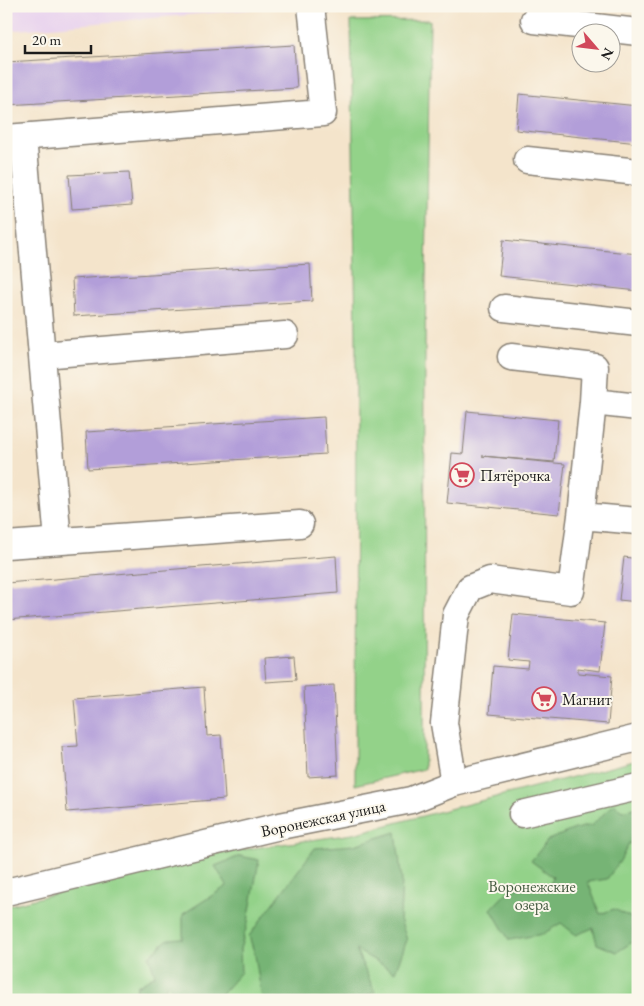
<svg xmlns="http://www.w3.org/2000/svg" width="644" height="1006" font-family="'EB Garamond',serif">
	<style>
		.built { fill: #e8d2ee }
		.green { fill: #93d289; stroke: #587752 }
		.forest { fill: #76b475; stroke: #496848 }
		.building { fill: #b29ed9 }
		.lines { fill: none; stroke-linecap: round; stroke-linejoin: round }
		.minor-casing { stroke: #888074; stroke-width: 29 }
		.minor { stroke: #fff; stroke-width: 26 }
		.labels { text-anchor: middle; stroke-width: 4; stroke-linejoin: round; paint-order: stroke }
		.poi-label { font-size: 16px; fill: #1c1c1c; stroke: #fbf7ec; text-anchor: start }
		.street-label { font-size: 16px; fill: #1c1c1c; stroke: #fbf7ec }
		.park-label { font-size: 16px; fill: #465c42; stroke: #fbf7ec }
	</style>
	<rect width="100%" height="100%" fill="#fbf7ec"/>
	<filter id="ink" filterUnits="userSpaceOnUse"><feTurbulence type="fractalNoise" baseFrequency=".02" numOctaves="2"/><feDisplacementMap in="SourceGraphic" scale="10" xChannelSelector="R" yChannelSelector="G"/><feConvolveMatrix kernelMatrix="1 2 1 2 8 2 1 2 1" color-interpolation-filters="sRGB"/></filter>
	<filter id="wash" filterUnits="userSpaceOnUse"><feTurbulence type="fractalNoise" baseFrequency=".0096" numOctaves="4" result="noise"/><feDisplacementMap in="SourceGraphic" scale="20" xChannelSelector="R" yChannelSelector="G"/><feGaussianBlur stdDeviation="1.12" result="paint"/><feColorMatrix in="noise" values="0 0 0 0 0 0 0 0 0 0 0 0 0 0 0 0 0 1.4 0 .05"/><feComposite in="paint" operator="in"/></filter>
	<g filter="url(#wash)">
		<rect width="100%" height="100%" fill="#f4e4cb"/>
		<!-- built -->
		<path class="built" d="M6,6H290L6,31Z"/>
		<!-- green -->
		<path class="green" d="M430,20L425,347L424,769L355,785L356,336L351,21Z
			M638,760V1000H6V906L212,854L353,834Z"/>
		<!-- forest -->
		<path class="forest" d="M614,804L622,811L638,807V848L629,843L620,861L607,879L588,882L600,914L614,909L632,918L634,941L617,952L597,944L593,928L576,935L561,923L543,934L509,940L491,909L511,888H549L553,877L531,861L548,840L575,829L592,825Z
			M396,832L402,881L400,919L407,940L395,972L356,950L375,992L357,1000L262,999L255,955L249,936L315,848L354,845Z
			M240,856L259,860L248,922L240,949L241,972L216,1000H185L167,984L161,1000H135L137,986L155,975L149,956L168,939L183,938V914L227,886L215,866Z"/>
		<g id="blocks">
			<!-- building -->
			<path class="building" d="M294,45L297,88L6,105V62Z
				M519,94L638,106V143L516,130Z
				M129,172L132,205L72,209L69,175Z
				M503,240L638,254V291L499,276Z
				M310,264L312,301L74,316L72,279Z
				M467,411L558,420L554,462L482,456L565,464L559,514L447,503L452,453L463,454Z
				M324,417L326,454L88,469L86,432Z
				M336,556L338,593L6,620V583Z
				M624,557L638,559V602L619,600Z
				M513,614L605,623L600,671L578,668V673L612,676L608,724L489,714L493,666L528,669L529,662L508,660Z
				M294,656L296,680L266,682L264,658Z
				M334,685L338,775L308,777L304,687Z
				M204,687L207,736L221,735L225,799L67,812L62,747L78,746L74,698Z"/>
		</g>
	</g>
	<g filter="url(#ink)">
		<use href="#blocks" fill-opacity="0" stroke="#888074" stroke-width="1"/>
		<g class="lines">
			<!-- minor casing -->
			<g class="minor-casing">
				<path id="minor" d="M534,20L638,32
					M23,137L58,541
					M6,138L323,113L311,6
					M527,160L638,172
					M504,308L638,323
					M42,355L285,335
					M511,357L595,367L593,402
					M581,516L638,521
					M6,545L300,524
					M454,783L444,723L456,615L470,588L490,580L571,591L581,516L593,402L638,407
					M522,814L638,787
					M6,892L280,826L411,800L454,783L638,738"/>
			</g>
			<!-- minor -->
			<use href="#minor" class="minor"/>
		</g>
	</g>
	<!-- icons -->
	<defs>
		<g id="supermarket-ring" transform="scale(1.25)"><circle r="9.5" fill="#fbf7ec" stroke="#d1495b" stroke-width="1.5"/><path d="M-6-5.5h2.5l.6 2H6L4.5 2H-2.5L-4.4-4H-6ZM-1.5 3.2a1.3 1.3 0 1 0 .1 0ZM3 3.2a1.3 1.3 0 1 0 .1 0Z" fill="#d1495b"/></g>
	</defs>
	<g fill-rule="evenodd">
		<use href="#supermarket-ring" x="462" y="475"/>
		<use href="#supermarket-ring" x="544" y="699"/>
	</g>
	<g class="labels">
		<!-- poi labels -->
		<g class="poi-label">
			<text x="480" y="481">Пятёрочка</text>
			<text x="562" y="705">Магнит</text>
		</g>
		<!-- street labels -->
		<g class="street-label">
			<text transform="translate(323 818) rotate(-12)" y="6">Воронежская улица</text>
		</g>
		<!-- park labels -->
		<g class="park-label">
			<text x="532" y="892">Воронежские<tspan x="532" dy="18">озера</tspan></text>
		</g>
	</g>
	<!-- margin -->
	<rect width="644" height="1006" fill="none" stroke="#fbf7ec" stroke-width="25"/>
	<!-- north arrow -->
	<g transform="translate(596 48) rotate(118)"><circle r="24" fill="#fbf7ec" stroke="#a29f99"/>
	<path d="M0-4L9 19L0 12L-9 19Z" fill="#d1495b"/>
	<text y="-8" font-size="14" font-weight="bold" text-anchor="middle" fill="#1c1c1c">N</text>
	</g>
	<!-- scale -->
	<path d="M25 45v8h66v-8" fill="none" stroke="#1c1c1c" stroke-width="2.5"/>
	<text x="32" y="45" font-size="15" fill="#1c1c1c" stroke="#fbf7ec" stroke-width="4" paint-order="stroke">20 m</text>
</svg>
